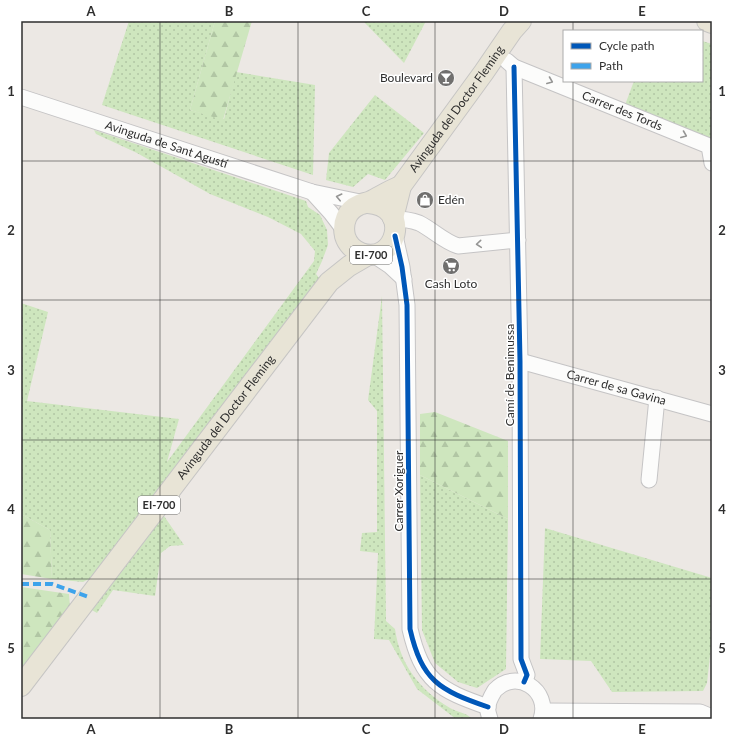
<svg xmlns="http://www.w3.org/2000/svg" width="733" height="740" font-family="Lato,sans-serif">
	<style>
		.grass { fill: url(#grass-dots) }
		.forest { fill: url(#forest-firs) }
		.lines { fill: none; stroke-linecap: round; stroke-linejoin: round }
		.minor-casing { stroke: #c5c4c5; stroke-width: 17 }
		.major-casing { stroke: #c6c5c4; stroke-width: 22 }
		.minor { stroke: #fcfcfb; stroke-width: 15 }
		.major { stroke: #e8e4d6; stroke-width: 20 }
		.quiet { stroke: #3ea3eb; stroke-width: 4; stroke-dasharray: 8 4; stroke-linecap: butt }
		.cycleway-casing { stroke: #fff; stroke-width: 8 }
		.cycleway { stroke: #0057b8; stroke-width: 5 }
		.oneway { stroke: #959594 }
		.grid { fill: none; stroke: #2e2e2e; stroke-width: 1; stroke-opacity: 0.55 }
		.labels { text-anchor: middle; stroke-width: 3; stroke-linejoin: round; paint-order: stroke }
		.shield { fill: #fff; stroke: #6d6d6d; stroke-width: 1 }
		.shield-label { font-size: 11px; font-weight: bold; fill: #2e2e2e }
		.poi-label { font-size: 12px; fill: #2e2e2e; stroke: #fff; text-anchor: end }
		.street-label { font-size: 12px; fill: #2e2e2e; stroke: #fff }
		.neatline { fill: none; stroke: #2e2e2e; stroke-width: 1.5 }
		.grid-label { font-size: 13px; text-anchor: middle; font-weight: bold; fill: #2e2e2e }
	</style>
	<defs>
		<pattern id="grass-dots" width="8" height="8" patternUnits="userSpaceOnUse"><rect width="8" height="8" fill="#cee6be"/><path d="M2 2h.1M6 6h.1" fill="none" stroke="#b1c6a4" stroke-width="1.8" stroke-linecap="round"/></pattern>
		<pattern id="forest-firs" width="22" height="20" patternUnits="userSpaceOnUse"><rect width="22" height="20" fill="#cee6be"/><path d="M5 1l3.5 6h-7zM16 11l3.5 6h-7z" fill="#b1c6a4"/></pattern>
	</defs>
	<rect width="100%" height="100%" fill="#ece8e4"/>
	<!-- grass -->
	<path class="grass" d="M129,21H215L190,110L224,119L236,72L315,85L313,175L102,105Z
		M363,21H426L404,63Z
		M702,41L712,44V139L625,105L634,81H702Z
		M375,95L424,133L385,180L368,174L353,187L326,180L329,153Z
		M94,130L306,201L308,207L320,215L327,230L328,245L322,261L316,274L320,279L95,576L83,582L52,579L50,530L21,514V303L48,312L27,401L179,419L167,462L314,261L315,251L301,234L268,217L210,194L137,153L96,134Z
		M382,296L386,621L395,629C400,665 420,690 450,708C458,713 466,712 472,719H456L417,689L389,640L374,639L378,553L360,551L362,533L377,532V411L368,400Z
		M420,475L508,519L506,669L477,688L458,682L435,663L422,630Z
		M161,513L164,516L184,545L170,546L161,553L155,596L113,590L97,613L90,609Z
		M545,528L712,578V638L707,683L703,691L612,692L591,661L540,659Z"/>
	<!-- forest -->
	<path class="forest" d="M215,21H252L223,120L190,110Z
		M435,412L508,441V519L420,475V414Z
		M21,514L50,530L52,579L21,574Z
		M21,587L69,594L70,607L21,673Z"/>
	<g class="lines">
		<!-- minor casing -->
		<g class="minor-casing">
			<g id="minor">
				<path id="s1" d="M507,61L514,67L709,146L712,163"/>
				<path d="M514,67L520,361L521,659L527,675L524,682"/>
				<path id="s2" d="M21,97L312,192L365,203"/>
				<path d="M312,192L331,213L344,230"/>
				<path d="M394,219C403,219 411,220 419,223C433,230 443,241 458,246L518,240"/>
				<path d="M395,236L402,267L407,305L410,629C422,681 439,690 488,707"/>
				<path d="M372,254L390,266L404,279"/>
				<path id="s3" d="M520,361L712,414"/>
				<path d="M649,480L657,398"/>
				<path d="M544,711L700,712L712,717"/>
				<path d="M490,719C489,715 487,711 488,707C488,701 492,695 495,690C516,668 551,690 541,719"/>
			</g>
		</g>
		<!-- major casing -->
		<g class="major-casing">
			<g id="major">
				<path d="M707,21L712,23"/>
				<path d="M368,203C413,206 396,266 361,253C353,250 347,243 345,236C342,223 347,210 359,205C363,203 367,203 371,201C381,196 390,190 401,186"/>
				<path id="s4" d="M393,218L401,186L484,72L512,31L521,21"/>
				<path id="s5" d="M21,686L329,282L349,266L368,255"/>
			</g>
		</g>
		<!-- minor -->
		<use href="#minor" class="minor"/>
		<!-- major -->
		<use href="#major" class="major"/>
		<!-- quiet -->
		<path class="quiet" d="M21,584H52L89,597"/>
		<!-- cycleway casing -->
		<g class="cycleway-casing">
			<path id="cycleway" d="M514,67L520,361L521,659L527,675L524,682
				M395,236L402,267L407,305L410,629C422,681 439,690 488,707"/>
		</g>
		<!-- cycleway -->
		<use href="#cycleway" class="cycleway"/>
	</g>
	<!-- one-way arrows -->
	<defs><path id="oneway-chevron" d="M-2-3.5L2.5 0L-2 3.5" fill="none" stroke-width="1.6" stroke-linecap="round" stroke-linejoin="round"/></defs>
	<g class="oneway">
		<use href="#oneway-chevron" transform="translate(550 81) rotate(22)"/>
		<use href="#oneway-chevron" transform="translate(684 135) rotate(22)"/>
		<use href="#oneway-chevron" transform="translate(339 197) rotate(-167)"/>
		<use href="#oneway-chevron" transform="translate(479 244) rotate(175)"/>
	</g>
	<!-- grid -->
	<path class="grid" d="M160,21V719M298,21V719M435,21V719M573,21V31M573,81V719M21,161H712M21,300H712M21,440H712M21,579H712"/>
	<!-- icons -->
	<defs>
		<g id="bar-disc" transform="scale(0.9)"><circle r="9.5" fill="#706f6e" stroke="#fff"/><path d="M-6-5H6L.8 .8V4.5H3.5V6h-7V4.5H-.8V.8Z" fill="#fff"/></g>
		<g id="shop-disc" transform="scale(0.9)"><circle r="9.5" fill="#706f6e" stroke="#fff"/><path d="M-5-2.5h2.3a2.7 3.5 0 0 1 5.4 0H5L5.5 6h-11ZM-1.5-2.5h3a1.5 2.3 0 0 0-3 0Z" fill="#fff"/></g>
		<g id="supermarket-disc" transform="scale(0.9)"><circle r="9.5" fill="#706f6e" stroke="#fff"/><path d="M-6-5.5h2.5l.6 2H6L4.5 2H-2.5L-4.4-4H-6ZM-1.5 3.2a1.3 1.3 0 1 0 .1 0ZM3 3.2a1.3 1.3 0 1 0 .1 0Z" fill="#fff"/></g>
	</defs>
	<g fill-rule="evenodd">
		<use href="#bar-disc" x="446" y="78"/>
		<use href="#shop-disc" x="425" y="200"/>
		<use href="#supermarket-disc" x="451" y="266"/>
	</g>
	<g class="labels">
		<!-- shield labels -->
		<g class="shield">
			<rect x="350" y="246" width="42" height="18" rx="3"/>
			<rect x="138" y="496" width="42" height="18" rx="3"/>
		</g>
		<g class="shield-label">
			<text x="371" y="259">EI-700</text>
			<text x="159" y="509">EI-700</text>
		</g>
		<!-- poi labels -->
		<g class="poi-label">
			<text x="433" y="82">Boulevard</text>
			<text x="438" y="204" text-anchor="start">Edén</text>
			<text x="451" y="288" text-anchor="middle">Cash Loto</text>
		</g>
		<!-- street labels -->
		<g class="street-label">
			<text dy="4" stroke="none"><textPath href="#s4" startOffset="128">Avinguda del Doctor Fleming</textPath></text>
			<text dy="4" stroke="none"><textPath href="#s1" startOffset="126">Carrer des Tords</textPath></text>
			<text dy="4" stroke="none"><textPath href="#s2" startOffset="153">Avinguda de Sant Agustí</textPath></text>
			<text transform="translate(510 375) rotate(-90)" y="4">Camí de Benimussa</text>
			<text dy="4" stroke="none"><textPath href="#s3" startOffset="100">Carrer de sa Gavina</textPath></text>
			<text dy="4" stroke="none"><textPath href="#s5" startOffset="338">Avinguda del Doctor Fleming</textPath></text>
			<text transform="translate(399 491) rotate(-90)" y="4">Carrer Xoriguer</text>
		</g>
	</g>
	<!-- border -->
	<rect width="733" height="740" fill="none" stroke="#ffffff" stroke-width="44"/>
	<!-- legend -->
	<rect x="563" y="30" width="140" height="52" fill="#ffffff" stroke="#ababab"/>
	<rect x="571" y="43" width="20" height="6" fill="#0057b8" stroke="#ababab"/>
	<text x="599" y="50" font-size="12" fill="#2e2e2e">Cycle path</text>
	<rect x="571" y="63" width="20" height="6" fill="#3ea3eb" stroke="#ababab"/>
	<text x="599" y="70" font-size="12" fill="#2e2e2e">Path</text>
	<rect x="22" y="22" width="689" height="696" class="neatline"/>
	<g class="grid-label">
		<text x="91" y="16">A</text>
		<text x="229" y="16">B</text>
		<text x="366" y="16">C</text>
		<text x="504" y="16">D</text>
		<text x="642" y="16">E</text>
		<text x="11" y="96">1</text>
		<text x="722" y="96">1</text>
		<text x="11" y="235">2</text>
		<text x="722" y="235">2</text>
		<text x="11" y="375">3</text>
		<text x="722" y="375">3</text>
		<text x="11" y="514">4</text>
		<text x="722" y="514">4</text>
		<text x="11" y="653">5</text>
		<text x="722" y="653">5</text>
		<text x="91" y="734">A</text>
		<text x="229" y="734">B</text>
		<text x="366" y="734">C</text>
		<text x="504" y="734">D</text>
		<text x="642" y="734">E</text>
	</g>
</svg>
